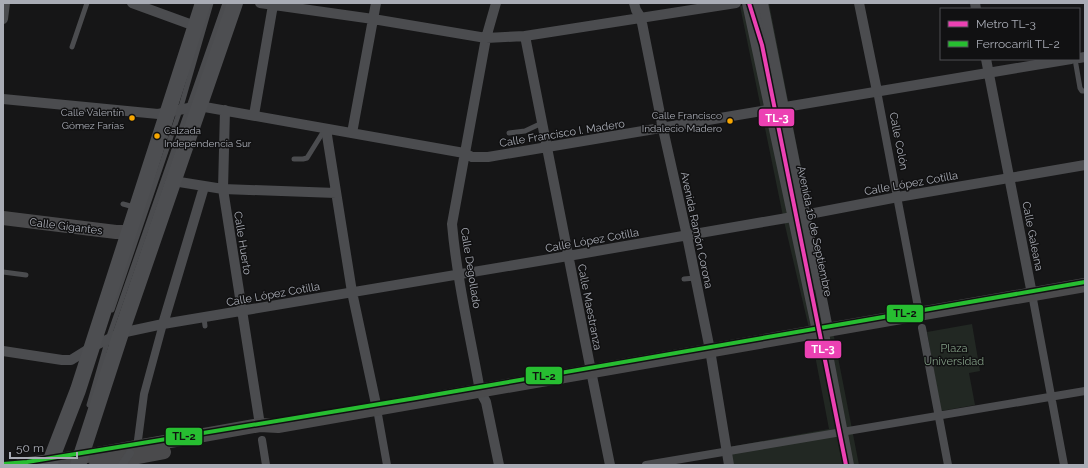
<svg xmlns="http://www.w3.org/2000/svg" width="1088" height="468" font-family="Raleway,sans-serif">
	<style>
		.green { fill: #222823 }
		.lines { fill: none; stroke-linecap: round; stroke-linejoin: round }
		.service { stroke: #4b4c4f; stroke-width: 5 }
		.pedestrian { stroke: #4b4c4f; stroke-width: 8 }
		.minor { stroke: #4b4c4f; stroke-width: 10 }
		.secondary { stroke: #4a4a4c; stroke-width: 14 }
		.primary { stroke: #4d4e51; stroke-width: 16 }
		.pedestrian-bridge { stroke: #4b4c4f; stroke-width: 8 }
		.rail-1-casing { stroke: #111112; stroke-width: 7 }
		.rail-1 { stroke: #27be31; stroke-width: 4 }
		.metro-1-casing { stroke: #111112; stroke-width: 7 }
		.metro-1 { stroke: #ec41b3; stroke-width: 4 }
		.bus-dot { fill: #f7a600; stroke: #111112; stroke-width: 1.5 }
		.labels { text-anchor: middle; stroke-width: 3; stroke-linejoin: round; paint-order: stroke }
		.bus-label { font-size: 10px; fill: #a9acb5; stroke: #111112; text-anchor: end }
		.street-label { font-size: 11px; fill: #a9acb5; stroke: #111112 }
		.park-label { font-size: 11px; fill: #839e86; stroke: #111112 }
		.line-badge { stroke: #111112; stroke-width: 1.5 }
		.badge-label { font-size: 11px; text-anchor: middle; font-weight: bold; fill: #fff }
		.pale-badge-label { font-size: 11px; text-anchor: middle; font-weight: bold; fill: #111 }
	</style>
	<rect width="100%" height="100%" fill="#161617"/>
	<!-- green -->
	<path class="green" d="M756,3H769L859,465H733L729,447L829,429L814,350L784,221L740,6Z
		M972,324L980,371L969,373L975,405L941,411L927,332Z"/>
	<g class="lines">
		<!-- service -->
		<path class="service" d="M72,47L87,3
			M1075,59L1080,88L1082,91H1085
			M509,133L525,131L542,123
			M294,159H303L307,158L325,129
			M123,204L134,207
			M3,272L26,275
			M684,279L695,278
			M112,310L180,110L211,3
			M204,318L205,326
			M89,405L108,339L225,3"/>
		<!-- pedestrian -->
		<path class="pedestrian" d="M755,3L815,286
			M877,91L918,307
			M1032,294L1064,465
			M824,328L850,465
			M922,328L948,465
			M377,409L387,465
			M138,440L144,394L163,324
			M262,440L266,465
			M646,465L1085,391"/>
		<!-- minor -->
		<path class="minor" d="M132,3L195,26
			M260,3L373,19L486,38L525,36L736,3
			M496,3L486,38L452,224C457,280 470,335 480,391L486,402L499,465
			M634,3L636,10L641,18L663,129L687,236L710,350L729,465
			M747,3L817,331
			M763,3L828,329
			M859,3L877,91
			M975,3L976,9
			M3,19L5,3
			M525,36L591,371L610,465
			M1079,58L1085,57
			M986,59L1032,294
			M3,99L158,114L199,106L464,153L472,157H488C683,126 876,90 1071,59
			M225,110L223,189L260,425
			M254,115L273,5
			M326,129L352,292L377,409
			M352,133L376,3
			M173,181L223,189L336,193
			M163,324L204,187
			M3,351L62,360H71L92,347L121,333L163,324L568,256L804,215L898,197L1085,165"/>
		<!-- secondary -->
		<path class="secondary" d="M3,218L116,232H129
			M21,465L81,457L260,425L278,426L1085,285
			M96,465L164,452"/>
		<!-- primary -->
		<path class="primary" d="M49,465L78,390L203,3
			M78,465L121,333L235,3"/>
		<!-- pedestrian-bridge -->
		<path class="pedestrian-bridge" d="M122,465L130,453"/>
		<!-- rail-1 casing -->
		<g class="rail-1-casing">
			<path id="rail-1" d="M3,464L27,462L416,398L1085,282"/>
		</g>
		<!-- rail-1 -->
		<use href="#rail-1" class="rail-1"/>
		<!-- metro-1 casing -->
		<g class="metro-1-casing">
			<path id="metro-1" d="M749,3L762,45L846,465"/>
		</g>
		<!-- metro-1 -->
		<use href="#metro-1" class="metro-1"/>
	</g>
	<!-- markers -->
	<g class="bus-dot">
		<circle cx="132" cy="118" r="3.5"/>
		<circle cx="730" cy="121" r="3.5"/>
		<circle cx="157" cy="136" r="3.5"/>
	</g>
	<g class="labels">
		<!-- bus labels -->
		<g class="bus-label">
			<text x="124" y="116">Calle Valentín<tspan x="124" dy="13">Gómez Farías</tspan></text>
			<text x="722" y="119">Calle Francisco<tspan x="722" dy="13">Indalecio Madero</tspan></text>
			<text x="164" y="134" text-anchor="start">Calzada<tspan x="164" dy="13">Independencia Sur</tspan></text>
		</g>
		<!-- street labels -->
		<g class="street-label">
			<text transform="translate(562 133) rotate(-9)" y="4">Calle Francisco I. Madero</text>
			<text transform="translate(899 141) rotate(79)" y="4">Calle Colón</text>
			<text transform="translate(911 183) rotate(-10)" y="4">Calle López Cotilla</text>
			<text transform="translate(66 226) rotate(7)" y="4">Calle Gigantes</text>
			<text transform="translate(697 230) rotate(78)" y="4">Avenida Ramón Corona</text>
			<text transform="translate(815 231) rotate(78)" y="4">Avenida 16 de Septiembre</text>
			<text transform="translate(1033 236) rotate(79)" y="4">Calle Galeana</text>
			<text transform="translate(592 240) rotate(-10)" y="4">Calle López Cotilla</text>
			<text transform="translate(243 243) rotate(81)" y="4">Calle Huerto</text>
			<text transform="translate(471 268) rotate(81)" y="4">Calle Degollado</text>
			<text transform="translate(273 294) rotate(-10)" y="4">Calle López Cotilla</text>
			<text transform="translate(590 307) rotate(79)" y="4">Calle Maestranza</text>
		</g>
		<!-- park labels -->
		<g class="park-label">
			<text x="954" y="352">Plaza<tspan x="954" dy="13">Universidad</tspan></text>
		</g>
	</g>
	<g class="line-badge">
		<rect x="758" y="108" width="37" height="19" rx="4" fill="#ec41b3"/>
		<rect x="886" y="304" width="38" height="19" rx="4" fill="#27be31"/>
		<rect x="804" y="340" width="38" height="19" rx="4" fill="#ec41b3"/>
		<rect x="525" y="366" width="38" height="19" rx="4" fill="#27be31"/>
		<rect x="165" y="427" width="38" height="19" rx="4" fill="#27be31"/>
	</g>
	<g class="badge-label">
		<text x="777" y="122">TL-3</text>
		<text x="823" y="353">TL-3</text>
	</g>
	<g class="pale-badge-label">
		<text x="905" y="317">TL-2</text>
		<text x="544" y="380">TL-2</text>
		<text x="184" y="440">TL-2</text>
	</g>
	<!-- border -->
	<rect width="1088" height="468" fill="none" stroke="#a9acb5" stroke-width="8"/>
	<!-- legend -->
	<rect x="940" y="8" width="140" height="52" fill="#111112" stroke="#4e4f53"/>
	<rect x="948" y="21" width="20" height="6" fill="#ec41b3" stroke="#4e4f53"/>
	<text x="976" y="28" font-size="12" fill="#a9acb5">Metro TL-3</text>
	<rect x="948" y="41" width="20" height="6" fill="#27be31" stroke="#4e4f53"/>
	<text x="976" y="48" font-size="12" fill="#a9acb5">Ferrocarril TL-2</text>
	<!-- scale -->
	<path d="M10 452v6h67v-6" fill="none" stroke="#a9acb5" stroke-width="2"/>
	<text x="16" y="452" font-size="12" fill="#a9acb5" stroke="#111112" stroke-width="3" paint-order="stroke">50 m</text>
</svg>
